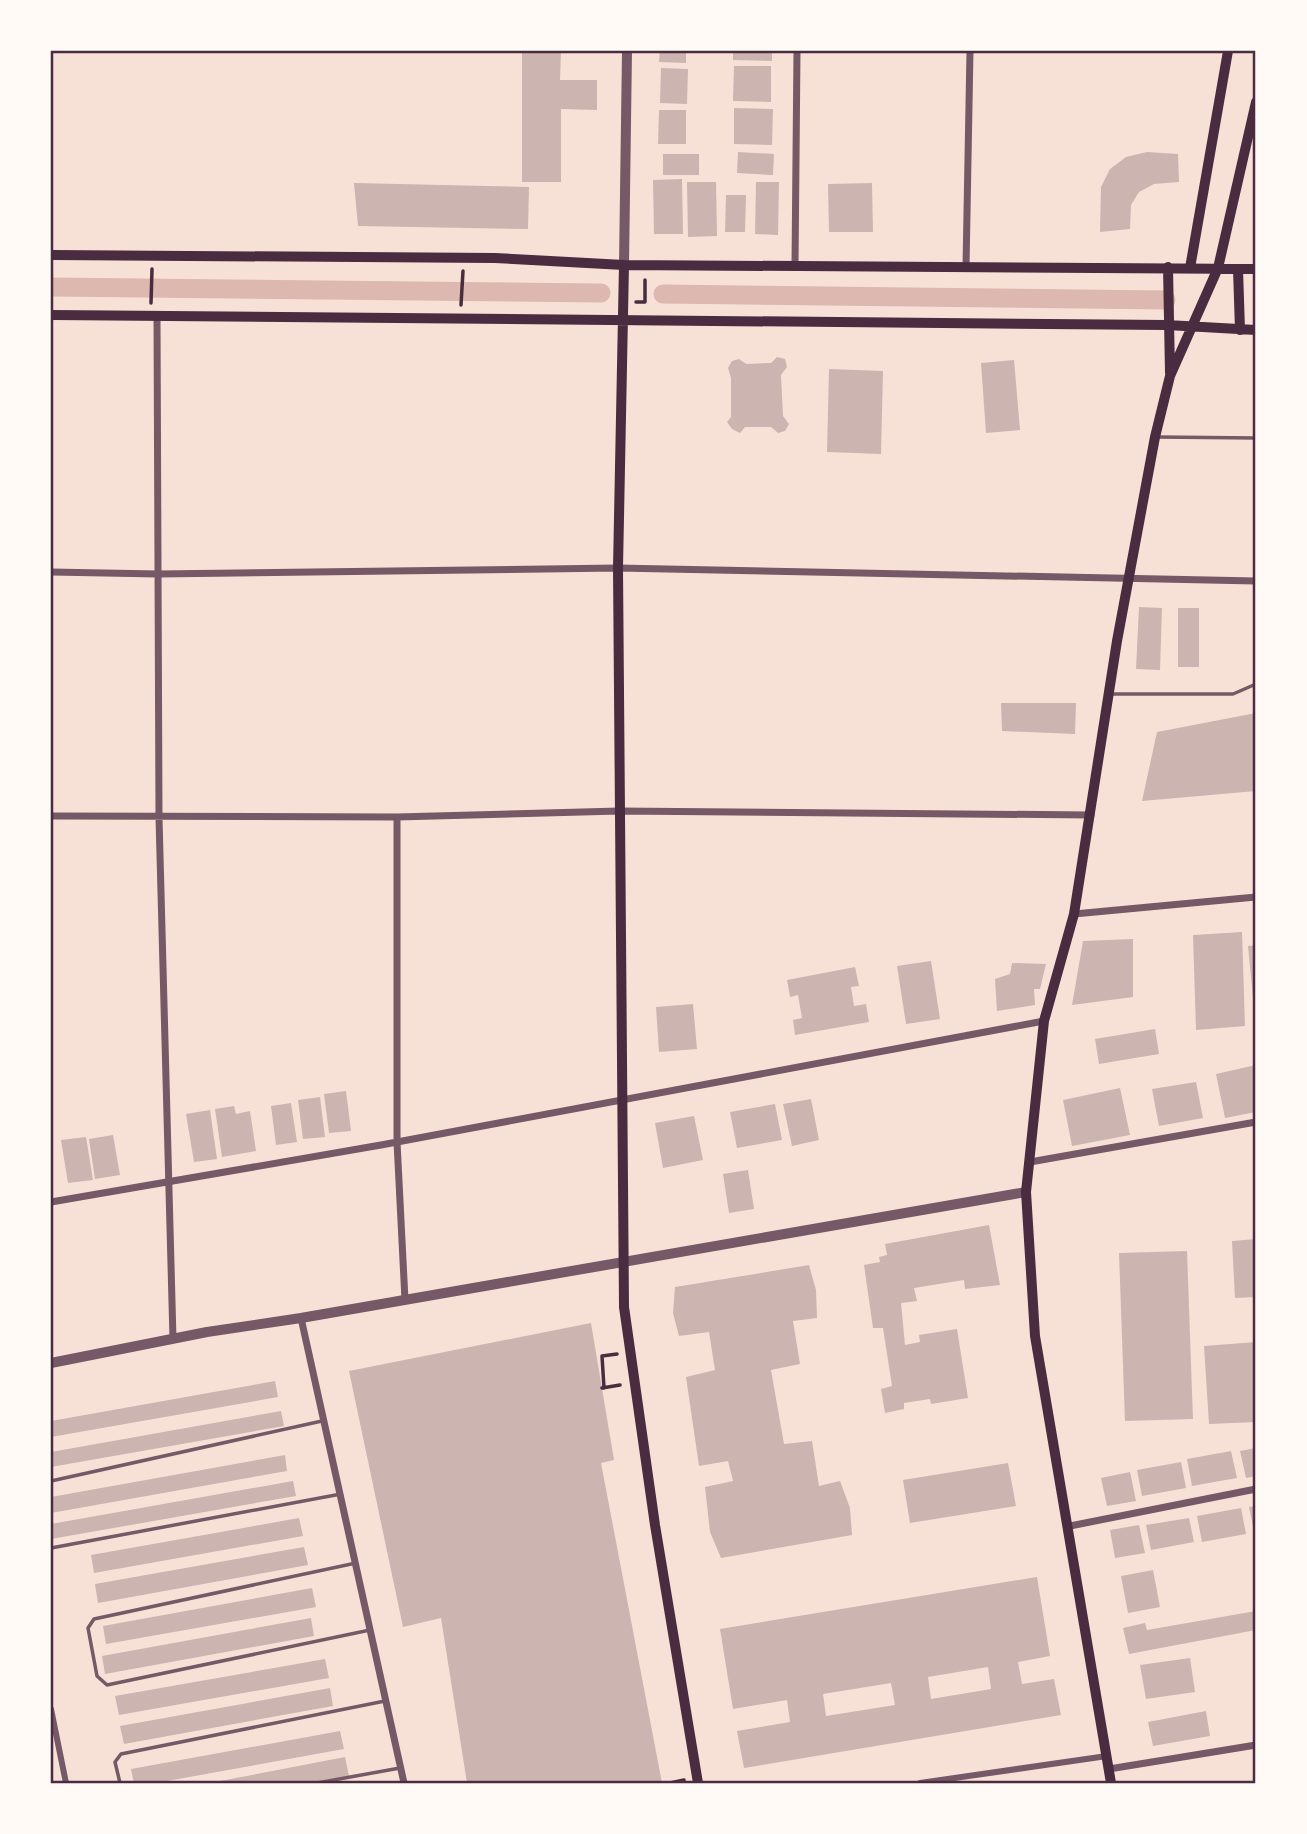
<svg xmlns="http://www.w3.org/2000/svg" width="1307" height="1834" font-family="'Titillium Web',sans-serif">
	<style>
		.lines { fill: none; stroke-linecap: round; stroke-linejoin: round }
		.canal { stroke: #dcb8b0; stroke-width: 19 }
		.building { fill: #ccb4b1; fill-rule: evenodd }
		.path { stroke: #4a2c40; stroke-width: 3.5 }
		.service { stroke: #755966; stroke-width: 3.5 }
		.pedestrian { stroke: #755966; stroke-width: 6 }
		.minor { stroke: #755966; stroke-width: 7 }
		.tertiary { stroke: #755966; stroke-width: 10 }
		.secondary { stroke: #4a2c40; stroke-width: 10 }
		.neatline { fill: none; stroke: #4a2c40; stroke-width: 2.5 }
	</style>
	<rect width="100%" height="100%" fill="#f7e1d7"/>
	<g class="lines">
		<!-- canal -->
		<path class="canal" d="M51,287L601,293
			M663,294L1166,300"/>
	</g>
	<!-- building -->
	<path class="building" d="M522,51H561L560,80H597V110L561,109V182H522Z
		M660,51H686V63L659,62Z
		M733,51H772V61L733,60Z
		M734,66H771V102L733,101Z
		M661,68L688,69L687,104L660,103Z
		M734,108L773,109L772,145L734,144Z
		M659,110H686V144H658Z
		M738,152L774,154L773,175L737,173Z
		M1147,152L1178,154L1179,182L1154,184L1139,192L1131,205L1130,229L1100,232L1101,187L1110,169L1126,157Z
		M663,154H699V175H663Z
		M682,179L683,234H654L653,180Z
		M687,182H716L717,236L688,237Z
		M756,182H779L778,235L755,234Z
		M354,183L529,187L528,229L358,226Z
		M872,183L873,232H829L828,184Z
		M726,195H746L745,232H725Z
		M777,357L785,359L787,367L781,375L783,416L789,424L785,431L778,433L771,427H745L740,433L732,429L727,422L731,417V378L728,368L732,361L739,359L746,364L771,363Z
		M1014,360L1020,430L986,433L981,363Z
		M829,369L883,371L881,454L827,452Z
		M1139,607L1162,608L1160,670L1136,669Z
		M1178,608H1199V667H1178Z
		M1001,703H1076L1075,734L1002,731Z
		M1256,713V791L1142,801L1157,732Z
		M1242,932L1245,1026L1196,1030L1193,935Z
		M1133,939V997L1072,1005L1083,941Z
		M1256,945V998H1253L1248,946Z
		M931,961L940,1019L906,1024L897,966Z
		M1012,963L1046,964L1040,989H1034L1035,1005L997,1011L995,979L1010,974Z
		M855,967L859,986L851,987L854,1006L866,1004L869,1022L795,1035L793,1020L802,1018L798,995L790,997L787,980Z
		M693,1004L697,1049L659,1052L656,1007Z
		M1155,1029L1159,1054L1099,1064L1095,1039Z
		M1256,1065V1112L1225,1118L1216,1074Z
		M1196,1082L1203,1118L1159,1126L1152,1089Z
		M1120,1088L1130,1135L1072,1146L1063,1100Z
		M346,1091L351,1131L329,1133L324,1094Z
		M320,1097L325,1137L303,1139L298,1100Z
		M811,1099L819,1140L792,1146L783,1104Z
		M291,1103L297,1142L276,1145L271,1106Z
		M775,1104L782,1140L737,1148L730,1112Z
		M234,1106L236,1114L250,1111L256,1151L222,1157L215,1109Z
		M210,1110L217,1159L194,1162L186,1114Z
		M694,1116L703,1160L663,1168L655,1123Z
		M113,1135L120,1175L95,1179L89,1139Z
		M86,1137L93,1180L68,1183L61,1140Z
		M748,1170L754,1209L729,1213L723,1174Z
		M989,1225L1000,1285L965,1289L964,1280L914,1288L917,1301L901,1303L905,1345L920,1342L919,1335L957,1329L968,1398L931,1404L930,1399L904,1403V1409L885,1413L881,1389L892,1386L883,1328H873L864,1265L880,1262L879,1257L887,1255L885,1244Z
		M1256,1239V1297L1235,1298L1232,1241Z
		M1187,1251L1193,1419L1125,1421L1119,1253Z
		M809,1265L816,1290L817,1318L793,1321L800,1364L771,1370L784,1444L812,1441L819,1486L840,1481L850,1508L852,1535L721,1558L710,1532L705,1487L733,1481L728,1461L699,1466L686,1377L715,1370L709,1332L679,1336L673,1313L675,1287Z
		M591,1323L614,1460L601,1463L662,1783H467L441,1618L403,1627L349,1371Z
		M1256,1342V1422L1209,1424L1204,1346Z
		M275,1381L278,1397L51,1437V1421Z
		M281,1411L284,1426L51,1467V1452Z
		M1256,1448V1476L1246,1478L1240,1451Z
		M1231,1451L1237,1478L1192,1486L1187,1459Z
		M285,1455L287,1471L51,1513V1497Z
		M1181,1462L1186,1488L1142,1496L1137,1470Z
		M1008,1463L1016,1506L910,1523L903,1480Z
		M1130,1472L1136,1501L1107,1506L1101,1478Z
		M293,1481L296,1496L51,1539V1524Z
		M1256,1506V1537H1255L1249,1507Z
		M1241,1508L1246,1534L1202,1542L1197,1516Z
		M299,1518L303,1536L94,1573L91,1555Z
		M1189,1518L1194,1542L1151,1550L1146,1525Z
		M1139,1525L1145,1553L1115,1558L1110,1530Z
		M304,1547L308,1565L98,1603L95,1584Z
		M1153,1570L1160,1607L1128,1613L1121,1576Z
		M1037,1577L1050,1656L1018,1662L1022,1684L1054,1679L1061,1715L744,1768L737,1731L790,1722L787,1700L733,1709L720,1629ZM988,1667L991,1689L931,1699L928,1677ZM891,1683L895,1705L826,1716L823,1694Z
		M312,1588L316,1607L106,1644L103,1626Z
		M1256,1611V1630L1129,1654L1123,1628L1145,1623L1147,1630Z
		M311,1618L314,1636L105,1674L102,1656Z
		M1190,1658L1195,1692L1146,1699L1140,1665Z
		M325,1659L329,1678L119,1715L115,1696Z
		M330,1688L333,1706L124,1744L120,1726Z
		M1206,1711L1210,1736L1153,1746L1148,1722Z
		M340,1731L344,1749L156,1783H134L131,1769Z
		M345,1757L349,1776L307,1783H210Z"/>
	<g class="lines">
		<!-- path -->
		<path class="path" d="M636,302H645V280
			M151,303L152,269
			M461,305L463,271
			M602,1388L620,1385
			M604,1388L602,1356L617,1354
			M670,1783L684,1780"/>
		<!-- service -->
		<path class="service" d="M1157,437L1256,438
			M1110,694H1233L1256,684
			M51,1481L322,1421
			M51,1548L341,1494
			M356,1563L94,1619L88,1628L97,1676L107,1685L370,1630
			M120,1783L115,1762L121,1754L385,1701
			M317,1783L400,1768"/>
		<!-- pedestrian -->
		<path class="pedestrian" d="M51,1709L66,1783
			M920,1783L1107,1756"/>
		<!-- minor -->
		<path class="minor" d="M795,266L797,51
			M966,267L970,51
			M157,316L159,818L173,1339
			M51,572L158,574L618,568L1256,581
			M51,816L397,817L619,811L1091,815
			M397,817V1142L405,1300
			M1074,914L1256,897
			M1030,1162L1256,1122
			M51,1202L381,1145L1044,1021
			M301,1318L404,1783
			M1070,1526L1256,1489
			M1109,1769L1256,1745"/>
		<!-- tertiary -->
		<path class="tertiary" d="M624,265L627,51
			M51,1363L207,1332L301,1318L1026,1192"/>
		<!-- secondary -->
		<path class="secondary" d="M51,255L495,258L624,265L1256,269
			M624,265L618,568L624,1307L655,1525L698,1783
			M1168,267L1170,373
			M1190,268L1228,51
			M1238,269L1240,330
			M51,315L1167,325L1256,330
			M1111,1783L1035,1336L1026,1192L1044,1021L1074,914L1117,641L1155,437L1170,376L1218,268L1256,102"/>
	</g>
	<!-- border -->
	<rect width="1307" height="1834" fill="none" stroke="#fffaf5" stroke-width="105"/>
	<rect x="52" y="52" width="1202" height="1730" class="neatline"/>
</svg>
